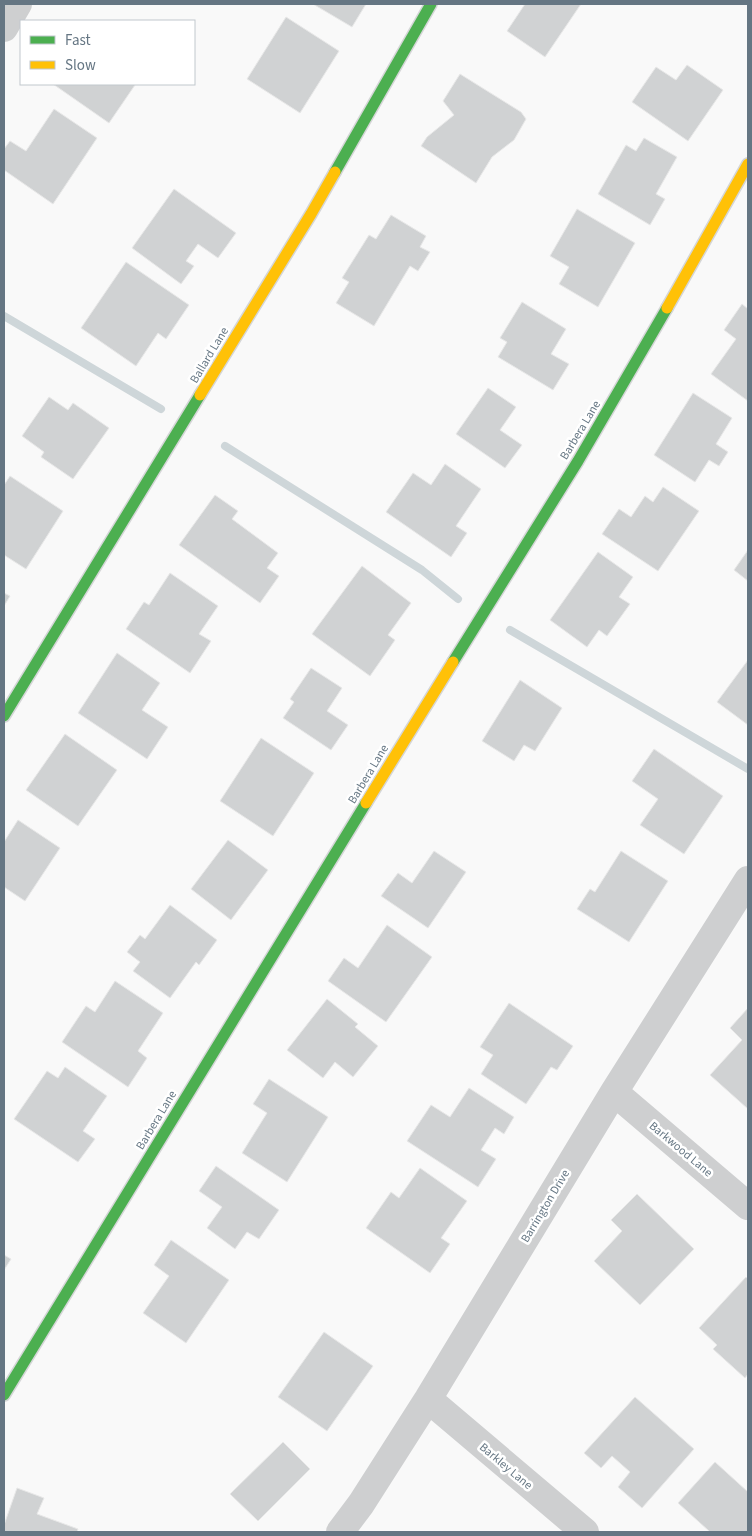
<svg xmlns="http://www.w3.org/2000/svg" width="752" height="1536" font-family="'Source Sans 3',sans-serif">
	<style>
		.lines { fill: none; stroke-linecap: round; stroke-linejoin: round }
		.stream { stroke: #ced6d9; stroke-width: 8 }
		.building { fill: #d0d2d3; stroke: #e8e8e8 }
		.fast-casing { stroke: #d5d6d7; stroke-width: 14 }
		.slow-casing { stroke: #d5d6d7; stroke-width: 14 }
		.street { stroke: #cecfd0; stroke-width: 28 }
		.fast { stroke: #4caf50; stroke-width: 11 }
		.slow { stroke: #ffc107; stroke-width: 11 }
		.labels { text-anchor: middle; stroke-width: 5; stroke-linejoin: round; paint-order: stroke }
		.street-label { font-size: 12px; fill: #657683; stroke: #fff }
	</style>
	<rect width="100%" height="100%" fill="#f9f9f9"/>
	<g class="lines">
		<!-- stream -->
		<path class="stream" d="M4,316L161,409
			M225,446L422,570L458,599
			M510,630L748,769"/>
	</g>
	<!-- building -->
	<path class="building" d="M313,4H366L352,27Z
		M525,4H581L545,57L507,31Z
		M286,17L339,51L300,113L247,79Z
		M687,65L723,90L688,141L632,102L656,67L676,80Z
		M460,74L521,112L526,119L514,140L492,157L476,183L421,146L427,137L454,115L443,101Z
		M53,84H134L135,85L109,123Z
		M54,109L97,138L53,204L4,170V149L10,141L26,151Z
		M644,138L677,157L656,194L665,199L650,225L598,194L626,145L636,151Z
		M174,189L236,233L218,258L198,244L186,261L194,266L181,284L132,248Z
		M577,209L635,243L598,307L559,284L569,267L550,256Z
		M391,215L426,236L420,247L430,252L418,271L410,266L374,326L336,303L349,282L342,278L369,235L376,239Z
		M126,262L189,305L166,339L158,333L136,366L81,328Z
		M522,302L566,329L551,354L569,364L553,390L498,357L507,342L500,338Z
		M742,304L748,309V401L711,374L736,339L724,330Z
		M488,388L516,407L500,430L522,445L505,468L456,434Z
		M693,393L732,418L716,444L728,452L719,466L709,460L695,482L654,455Z
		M49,397L68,410L73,403L109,428L73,479L41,457L44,452L22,436Z
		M445,464L481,489L456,526L467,533L451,557L386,512L413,473L431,485Z
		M10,476L63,511L26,569L4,555V485Z
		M663,487L699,511L658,571L602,534L619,509L631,517L645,496L653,502Z
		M215,495L238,511L232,519L278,553L267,568L279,576L260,603L179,545Z
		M748,550V581L734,570Z
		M598,552L633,577L619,597L630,604L607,636L599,630L587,647L550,620Z
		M362,566L411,603L388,635L395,640L370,676L312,634Z
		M170,573L218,606L199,634L211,641L190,673L126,629L144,602L149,605Z
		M4,593L10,596L4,606Z
		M117,653L160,683L142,710L168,727L147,759L78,713Z
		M748,660V725L717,702Z
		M311,668L342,688L327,711L348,725L331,750L283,718L294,702L290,699Z
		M520,680L562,708L535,751L524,745L514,761L482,741Z
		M65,734L117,770L78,826L26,790Z
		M261,738L314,773L273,836L220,801Z
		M654,749L723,796L684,854L640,825L658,799L632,781Z
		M18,820L60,848L25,901L4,887V842Z
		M228,840L268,870L231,920L191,889Z
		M434,851L466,872L428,928L381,896L398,873L412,883Z
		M621,851L668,881L629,942L577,909L590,889L595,892Z
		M170,905L217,940L199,965L196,962L170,998L133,971L140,962L127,952L140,935L145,939Z
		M387,925L432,957L386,1022L328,981L344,958L358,968Z
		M115,981L163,1013L138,1051L147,1058L128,1087L62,1042L86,1006L95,1012Z
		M327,999L358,1024L355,1027L378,1046L353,1077L335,1062L323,1078L287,1050Z
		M509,1003L573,1046L557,1070L551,1067L526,1104L481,1074L493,1055L480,1047Z
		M748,1008V1109L710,1075L742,1040L730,1028Z
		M65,1067L107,1096L83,1131L95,1139L78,1162L14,1119L47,1071L58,1078Z
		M269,1079L328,1117L287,1182L242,1153L267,1113L253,1104Z
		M469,1088L514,1117L504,1134L495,1128L481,1150L496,1159L478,1187L407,1141L431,1105L450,1117Z
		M216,1166L279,1210L259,1239L247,1232L235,1249L207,1228L222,1207L199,1191Z
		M420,1168L467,1201L441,1238L450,1244L430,1273L366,1228L391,1192L399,1198Z
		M637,1194L694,1249L640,1305L594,1261L622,1231L611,1220Z
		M171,1240L229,1280L186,1343L143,1313L169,1276L154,1265Z
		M4,1255L11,1259L4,1270Z
		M746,1277L748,1279V1374L745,1378L713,1349L717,1345L699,1328Z
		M324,1332L373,1366L327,1431L278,1397Z
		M635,1397L694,1449L642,1508L618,1487L630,1472L612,1456L601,1468L584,1453Z
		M283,1442L310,1469L258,1521L230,1494Z
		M715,1462L748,1492V1531L747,1532H709V1531L678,1503Z
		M17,1488L44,1498L37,1514L78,1529L77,1532H4V1525Z"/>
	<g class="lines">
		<!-- fast casing -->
		<g class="fast-casing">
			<path id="fast" d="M335,172L431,4
				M453,662L578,461L667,308
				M4,716L200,395
				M4,1395L366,803"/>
		</g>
		<!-- slow casing -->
		<g class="slow-casing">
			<path id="slow" d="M667,308L748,164
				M200,395L311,214L335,172
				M366,803L453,662"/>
		</g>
		<!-- street -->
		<path class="street" d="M4,28L18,4
			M614,1092L748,1206
			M428,1399L585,1532
			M340,1532L361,1504L428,1399L614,1092L748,880"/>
		<!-- fast -->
		<use href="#fast" class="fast"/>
		<!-- slow -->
		<use href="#slow" class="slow"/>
	</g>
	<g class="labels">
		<!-- street labels -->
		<g class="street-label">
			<text transform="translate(209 355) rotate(-59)" y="4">Ballard Lane</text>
			<text transform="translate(580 430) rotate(-59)" y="4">Barbera Lane</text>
			<text transform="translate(368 774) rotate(-59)" y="4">Barbera Lane</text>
			<text transform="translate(156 1120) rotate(-59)" y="4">Barbera Lane</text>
			<text transform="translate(681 1149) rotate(40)" y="4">Barkwood Lane</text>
			<text transform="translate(545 1206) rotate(-59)" y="4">Barrington Drive</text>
			<text transform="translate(506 1466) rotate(40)" y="4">Barkley Lane</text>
		</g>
	</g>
	<!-- border -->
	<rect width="752" height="1536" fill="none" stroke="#657683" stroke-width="10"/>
	<!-- legend -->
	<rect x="20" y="20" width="175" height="65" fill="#ffffff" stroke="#c1c8cd"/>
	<rect x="30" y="36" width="25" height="8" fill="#4caf50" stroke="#c1c8cd"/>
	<text x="65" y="45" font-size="15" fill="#657683">Fast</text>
	<rect x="30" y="61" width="25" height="8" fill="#ffc107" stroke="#c1c8cd"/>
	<text x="65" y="70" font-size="15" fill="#657683">Slow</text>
</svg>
